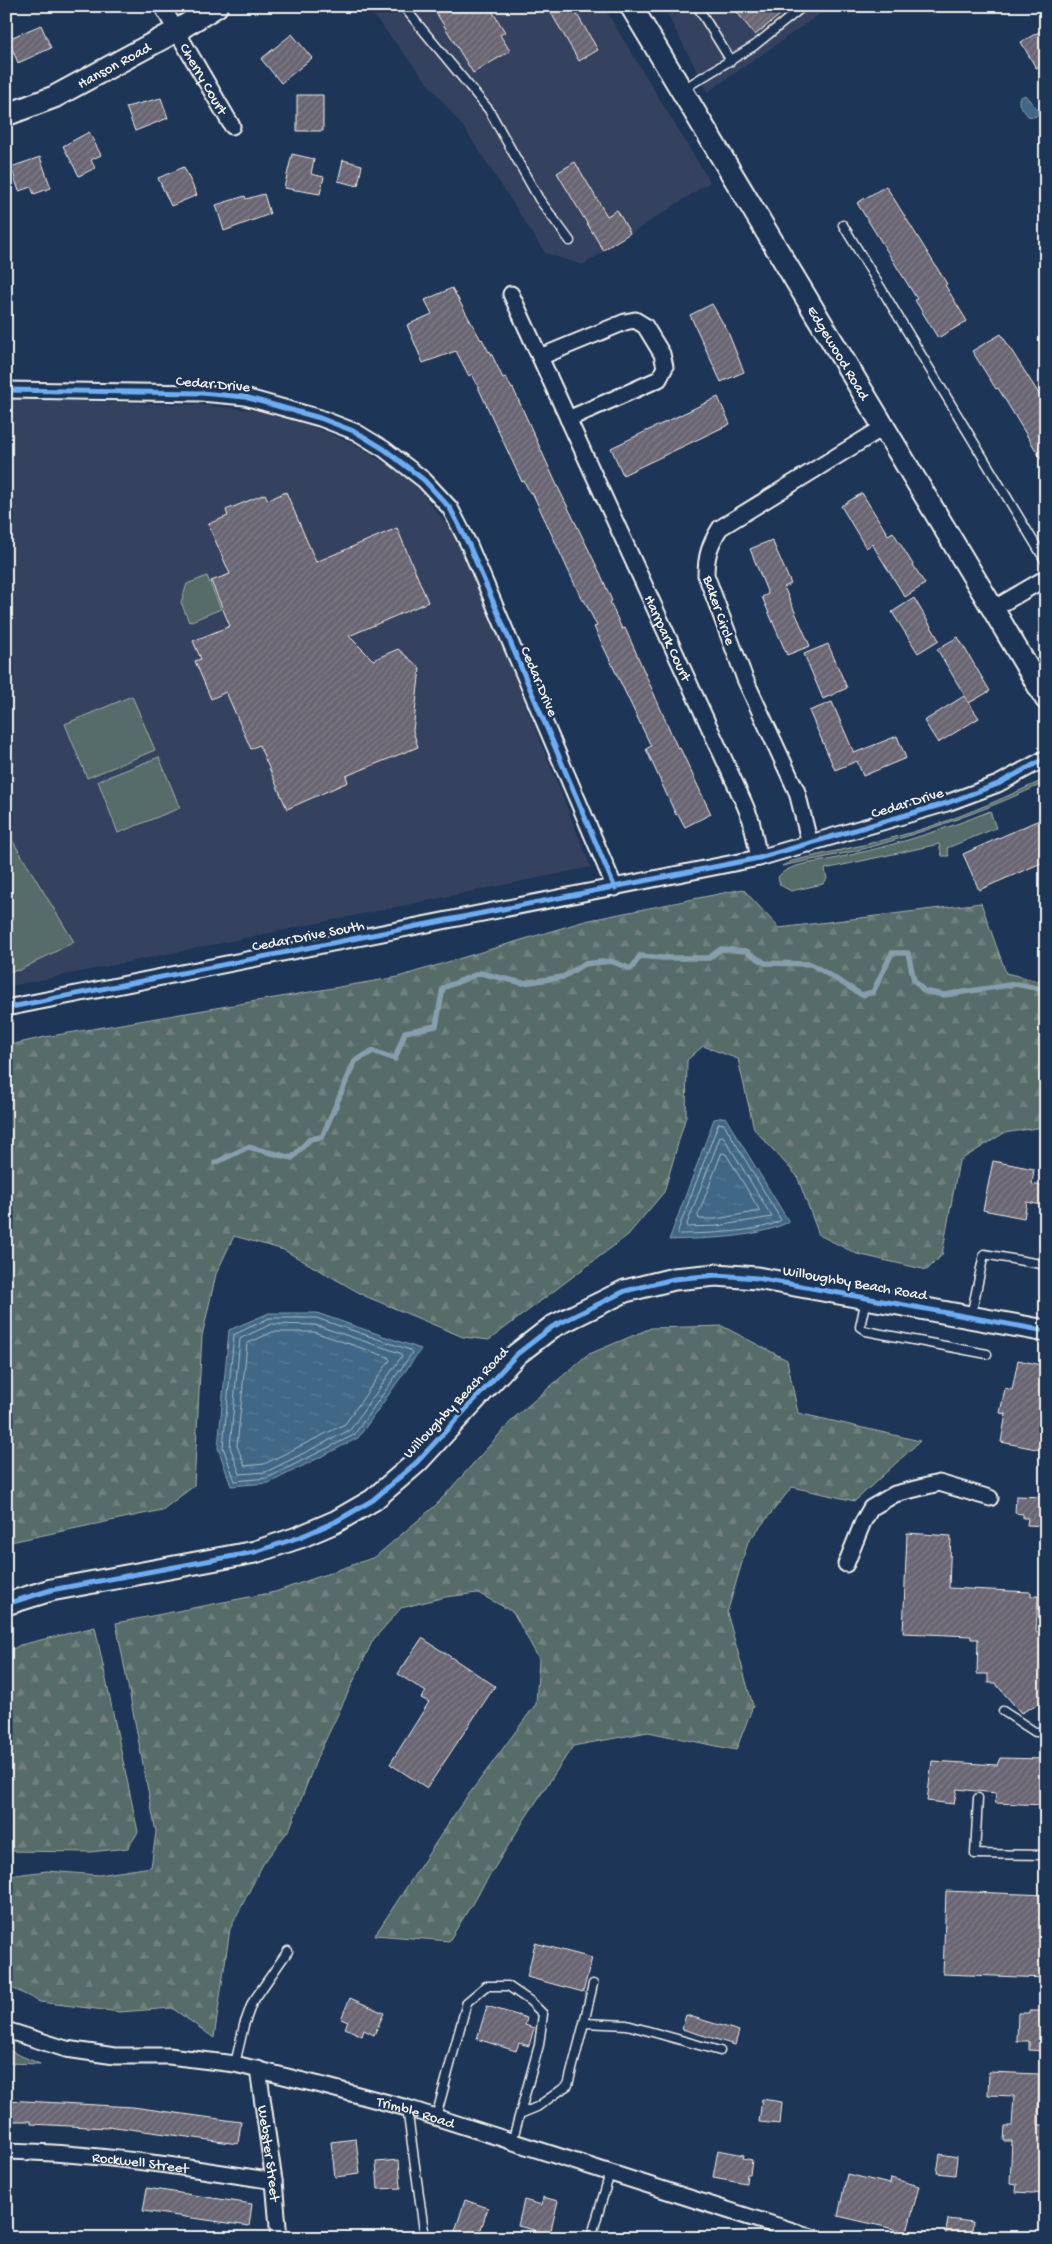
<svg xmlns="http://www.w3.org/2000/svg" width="1052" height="2244" font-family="'Gochi Hand',sans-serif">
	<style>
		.built { fill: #34435f }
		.green { fill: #576c67; stroke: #a6aea8 }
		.forest { fill: url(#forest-firs); stroke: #a6aea8 }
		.water { fill: url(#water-ripples); stroke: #879ead }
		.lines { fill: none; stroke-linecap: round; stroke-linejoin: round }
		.shore { stroke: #acbac1; stroke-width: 1 }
		.stream { stroke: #879ead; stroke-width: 5.5 }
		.building { fill: url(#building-hatch); stroke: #f4f1e8 }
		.lane-casing { stroke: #f4f1e8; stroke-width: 11 }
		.street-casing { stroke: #f4f1e8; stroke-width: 19 }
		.secondary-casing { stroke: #f4f1e8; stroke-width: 25 }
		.lane { stroke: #1d3557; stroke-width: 8 }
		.street { stroke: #1d3557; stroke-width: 15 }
		.secondary { stroke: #1d3557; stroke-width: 21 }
		.cycleway-casing { stroke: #1d3557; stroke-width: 8 }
		.cycleway { stroke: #6dadf4; stroke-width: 5 }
		.labels { text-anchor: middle; stroke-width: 5; stroke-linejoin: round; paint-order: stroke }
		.street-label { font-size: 15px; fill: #f4f1e8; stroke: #1d3557 }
	</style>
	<defs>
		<pattern id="forest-firs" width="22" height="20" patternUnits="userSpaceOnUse" patternTransform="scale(1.25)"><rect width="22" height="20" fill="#576c67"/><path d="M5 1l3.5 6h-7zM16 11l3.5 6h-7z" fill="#70817d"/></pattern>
		<pattern id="water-ripples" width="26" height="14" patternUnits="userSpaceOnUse" patternTransform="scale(1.25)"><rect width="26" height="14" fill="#3f6786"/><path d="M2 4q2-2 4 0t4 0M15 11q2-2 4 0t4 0" fill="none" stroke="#5b7d97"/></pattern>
		<pattern id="building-hatch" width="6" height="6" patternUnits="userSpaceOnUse" patternTransform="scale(1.25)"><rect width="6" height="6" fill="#696573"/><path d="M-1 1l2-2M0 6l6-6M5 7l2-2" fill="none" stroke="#7f7c87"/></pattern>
	</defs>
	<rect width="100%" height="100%" fill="#1d3557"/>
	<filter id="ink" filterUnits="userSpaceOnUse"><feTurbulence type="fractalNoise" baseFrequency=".02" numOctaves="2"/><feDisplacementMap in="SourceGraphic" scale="10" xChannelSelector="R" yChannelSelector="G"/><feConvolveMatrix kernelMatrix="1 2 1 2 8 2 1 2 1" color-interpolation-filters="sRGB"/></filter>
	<g filter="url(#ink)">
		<!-- built -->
		<path class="built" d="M366,6H603L710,182L583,265L545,253L467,132Z
			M663,6H831L708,92Z
			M6,399L201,405L278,413L346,440L409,477L459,540L591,867L6,987Z"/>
		<!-- green -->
		<path class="green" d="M207,576L221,609L189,622L181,602L187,584Z
			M132,696L155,750L87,778L65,724Z
			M159,757L180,808L118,833L98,781Z
			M1046,779V782C991,808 936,828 878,845C847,854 814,859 782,866L792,861C838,850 884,842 929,827C969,814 1007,796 1046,779Z
			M990,811L996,828L947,848L949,856H942L939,844L825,869L827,879L823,884L791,891L780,885L778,877C788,864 813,863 828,860C884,848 937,833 990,811Z
			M6,830L74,942L20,970L6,972Z
			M6,2049L10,2051L40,2064L6,2063Z"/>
		<!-- forest -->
		<path class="forest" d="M743,889L779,928L981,903L1006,973L1046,983V1118L1043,1127L1004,1133L959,1161L942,1255L927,1270L857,1254L819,1235L797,1176L754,1129L738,1059L703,1046L687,1060L686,1116L664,1192L628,1235L489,1340L463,1337L365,1296L284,1250L234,1236L216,1274L202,1336L194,1486L162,1510L6,1543V1046L45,1037L398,977L585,921Z
			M722,1326L787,1360L798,1413L920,1441L855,1501L792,1487L748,1542L727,1613L753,1706L736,1750L648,1732L573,1746L526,1817L449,1941L375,1935L458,1809L536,1704L539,1659L513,1612L478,1593L445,1597L401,1608L373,1640L317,1758L290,1828L263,1864L230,1929L214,2038L172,2008L120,2012L40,2002L6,1985V1876L47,1871L99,1875L151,1867L156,1832L116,1623L275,1592L375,1557L436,1505L515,1417L587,1355L651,1328Z
			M95,1627L138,1832L128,1848L90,1852L6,1851V1653L20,1645Z"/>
		<!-- water -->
		<path class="water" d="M1025,95L1037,109L1038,114L1035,117L1028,116L1019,104V98Z
			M725,1117L789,1222C753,1239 709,1238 669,1240L714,1119Z
			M269,1313H317L421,1349L358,1438L269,1483L231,1486L218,1448L229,1330Z"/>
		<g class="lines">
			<!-- shore -->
			<path class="shore" d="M719,1123L724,1124L781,1220C765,1232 701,1234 679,1234L678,1231Z
				M723,1136L772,1217L717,1226L688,1227L687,1224L720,1137Z
				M722,1153L726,1154L760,1211L716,1219H699L698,1216Z
				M270,1318H316L410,1350L412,1353L354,1435L267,1478L235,1481L223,1447L234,1335Z
				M272,1324L315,1325L400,1353L402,1356L350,1430L266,1472L240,1474L230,1447L240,1339Z
				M273,1332H314L388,1357L390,1360L345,1424L264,1464L245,1466L237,1446L247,1344Z"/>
			<!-- stream -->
			<path class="stream" d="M215,1163L248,1147L292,1158L310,1139L322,1137L355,1061L373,1051L395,1059L405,1032L436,1026L443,988L480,973L523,983L563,977L584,964L611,961L631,969L640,956L663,958H709L721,949L746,951L765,963L811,964L862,995L873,992L892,953H908L914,980L924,991L944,995L1016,984L1046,990"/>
		</g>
		<!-- building -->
		<path class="building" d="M432,6H489L505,32L500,35L510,51L473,73Z
			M547,6H572L598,50L579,61Z
			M732,6H791L755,35Z
			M41,25L51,48L18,63L8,39Z
			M1046,28V63L1036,68L1021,42Z
			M292,34L312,58L281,83L261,59Z
			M297,95H323V131H297Z
			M161,98L168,118L135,131L126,107Z
			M89,132L101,155L91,160L95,168L79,176L63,146Z
			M292,154L314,159L311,174L324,177L320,194L284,188Z
			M40,157L51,188L34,194L31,187L19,191L11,167Z
			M343,160L362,165L358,186L338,181Z
			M575,162L607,216L617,210L630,233L603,250L557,173Z
			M184,167L197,195L171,206L158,178Z
			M886,186L947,284L945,285L967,321L938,338L915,300L917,299L857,203Z
			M264,194L270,214L224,231L216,205L245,196L246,199Z
			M452,288L481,340L482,339L489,352L490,351L503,378L506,377L512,389L513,388L555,481L601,575L612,601L610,602L622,629L625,628L634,648L678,749L680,748L711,814L685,827L678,814L676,815L646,749L651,746L594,627L597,626L584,600H582L532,492L530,493L524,481L522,482L472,374L469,376L456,351L423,363L407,325L432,314L425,300Z
			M712,304L728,332L744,372L721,382L690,315Z
			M1001,334L1046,405V467L998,388L996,389L972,351Z
			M718,397L730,424L623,475L611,448Z
			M286,492L316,562L397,528L428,602L349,636L373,660L398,649L420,668L413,731L418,747L346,776L348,782L287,809L259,745L251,749L226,692L211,699L195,661L201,659L193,641L230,626L211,581L230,574L208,524L228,516L226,510L265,494L268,500Z
			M862,493L888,535L893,532L925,584L905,597L872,544L866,548L841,506Z
			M772,540L791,584L784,587L810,646L787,655L762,597L768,594L750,549Z
			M914,598L939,640L918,653L892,612Z
			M958,637L990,691L969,703L937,649Z
			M828,644L847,688L823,699L804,654Z
			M964,696L979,718L938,743L924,721Z
			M832,702L854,753L897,736L906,758L863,776L857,761L835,770L809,711Z
			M1039,820L1046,835V861L979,890L963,854Z
			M993,1161L1034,1169L1032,1184L1046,1187V1206L1027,1202L1024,1218L983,1210Z
			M1018,1360L1046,1366V1451L1001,1442L1006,1414L1000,1413L1005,1388L1012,1390Z
			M1016,1496L1046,1497V1526L1027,1525L1028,1518H1023V1514L1015,1513Z
			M907,1533L951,1536L949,1588L1031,1592V1596H1038L1036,1632L1046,1638V1700L1021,1713L995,1683H988V1674H977L978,1639H971V1636L903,1633Z
			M422,1638L495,1686L427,1788L390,1764L429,1702L421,1698L426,1692L398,1674Z
			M1000,1758L1046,1759V1805L995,1803L996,1793L957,1789L954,1804L927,1801L932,1761L997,1765Z
			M946,1891L1046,1895V1978L943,1974Z
			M535,1943L592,1958L583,1992L527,1977Z
			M350,1998L384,2013L374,2035L364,2030L362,2036L345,2028L348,2022L341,2019Z
			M487,2006L527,2018L525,2025L534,2028L529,2046L519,2043L516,2051L477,2039Z
			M1029,2011H1045L1043,2051L1029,2050V2041H1017L1018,2013H1029Z
			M686,2015L739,2031L735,2045L682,2029Z
			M989,2072L1039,2074L1038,2125H1046V2194L1016,2192L1017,2184L1010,2183L1012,2141H1004L1005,2126H1012L1014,2096L988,2095Z
			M762,2099L782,2102L780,2124L759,2122Z
			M6,2100L133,2107L241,2122L238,2144L108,2126V2128L31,2124V2121H6Z
			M356,2139L360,2174L335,2177L331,2142Z
			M718,2150L744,2155L743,2158L752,2160L750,2174H747L746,2183L713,2177Z
			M940,2154L957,2157L955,2175L937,2173Z
			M399,2160L401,2188L378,2189L376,2162Z
			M847,2174L890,2184L891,2178L919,2186L907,2232L838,2216Z
			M147,2188L252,2204L249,2226L143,2211Z
			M543,2197L558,2201L550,2234L518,2226L524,2200L542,2205Z
			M465,2200L488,2208L478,2238H456L458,2232L455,2231Z
			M948,2219L973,2222L971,2238H945Z"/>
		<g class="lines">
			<!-- lane casing -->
			<g class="lane-casing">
				<path id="lane" d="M403,6L489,110L539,199L570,241
					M697,6L731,61
					M683,89L754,46L804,6
					M843,225L1046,562
					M866,1299L860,1327L866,1331L987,1354
					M971,1316L984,1254L1046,1265
					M1003,1711L1035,1732H1046
					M978,1798L975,1854L1046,1855
					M584,2023L593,1984
					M235,2064L244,2025L252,2003L288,1951
					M407,2108L425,2238
					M520,2114L537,2107L568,2085L584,2023L627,2025L720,2051
					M436,2117L467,2002L486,1986H508L530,2001L543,2014L539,2045L512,2142
					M591,2238L610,2173"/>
			</g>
			<!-- street casing -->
			<g class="street-casing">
				<g id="street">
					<path id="s1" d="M162,6L232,126"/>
					<path id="s2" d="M511,294L744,803L751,820L759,858"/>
					<path d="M540,357L625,322L635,320L645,326L662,354L665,367L659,379L568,419"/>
					<path d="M6,390L201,393L245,397L320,418L356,432L384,449L424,480L450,508L469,545L615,888"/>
					<path d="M993,609L1046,578"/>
					<path d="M810,844L797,792L745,679L706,575C706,556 710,544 720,528L884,427"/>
					<path d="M6,1008L759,858L947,803L998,784L1046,758"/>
					<path d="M846,1564L863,1522L871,1508L895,1494L939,1483L990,1498"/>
					<path id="s3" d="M6,2030L66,2049L115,2056H169L235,2064L328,2087L407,2108L815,2238"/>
					<path id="s4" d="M258,2069L274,2181L279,2238"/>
					<path id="s5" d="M6,2151C96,2153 185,2167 274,2181"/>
				</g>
			</g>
			<!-- secondary casing -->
			<g class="secondary-casing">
				<g id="secondary">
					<path id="s6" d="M631,6L993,609L1046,699"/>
					<path id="s7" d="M6,115L54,97L176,31L217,6"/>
					<path d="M6,1604L51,1590L255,1552L300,1537L335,1522L373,1500L417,1462L517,1354L552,1327L625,1291L674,1279L716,1275L757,1278L1046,1331"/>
				</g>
			</g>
			<!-- lane -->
			<use href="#lane" class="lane"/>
			<!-- street -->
			<use href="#street" class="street"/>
			<!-- secondary -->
			<use href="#secondary" class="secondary"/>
			<!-- cycleway casing -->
			<g class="cycleway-casing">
				<path id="cycleway" d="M6,390L201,393L245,397L320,418L356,432L384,449L424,480L450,508L469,545L615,888
					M6,1008L759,858L947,803L998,784L1046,758
					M6,1604L51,1590L255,1552L300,1537L335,1522L373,1500L417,1462L517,1354L552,1327L625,1291L674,1279L716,1275L757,1278L1046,1331"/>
			</g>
			<!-- cycleway -->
			<use href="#cycleway" class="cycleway"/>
		</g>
	</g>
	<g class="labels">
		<!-- street labels -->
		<g class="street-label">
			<text dy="5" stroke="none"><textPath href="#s7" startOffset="119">Hanson Road</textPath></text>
			<text dy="5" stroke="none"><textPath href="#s1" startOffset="84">Cherry Court</textPath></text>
			<text dy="5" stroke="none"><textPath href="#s6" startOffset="404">Edgewood Road</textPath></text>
			<text transform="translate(213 383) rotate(5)" y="5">Cedar Drive</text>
			<text transform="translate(720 610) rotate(71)" y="5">Baker Circle</text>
			<text dy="5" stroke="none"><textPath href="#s2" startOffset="378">Harrpark Court</textPath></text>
			<text transform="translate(540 681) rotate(67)" y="5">Cedar Drive</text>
			<text transform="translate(907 802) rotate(-17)" y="5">Cedar Drive</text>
			<text transform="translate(308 935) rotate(-11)" y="5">Cedar Drive South</text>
			<text transform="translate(855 1282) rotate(10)" y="5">Willoughby Beach Road</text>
			<text transform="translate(455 1402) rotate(-47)" y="5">Willoughby Beach Road</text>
			<text dy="5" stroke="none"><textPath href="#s3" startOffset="420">Trimble Road</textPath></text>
			<text dy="5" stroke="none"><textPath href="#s4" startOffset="85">Webster Street</textPath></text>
			<text dy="5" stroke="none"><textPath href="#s5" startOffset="135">Rockwell Street</textPath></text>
		</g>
	</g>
	<!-- margin -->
	<rect width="1052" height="2244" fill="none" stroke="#1d3557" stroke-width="25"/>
	<rect x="12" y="12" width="1027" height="2219" fill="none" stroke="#f4f1e8" stroke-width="2" filter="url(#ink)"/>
</svg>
